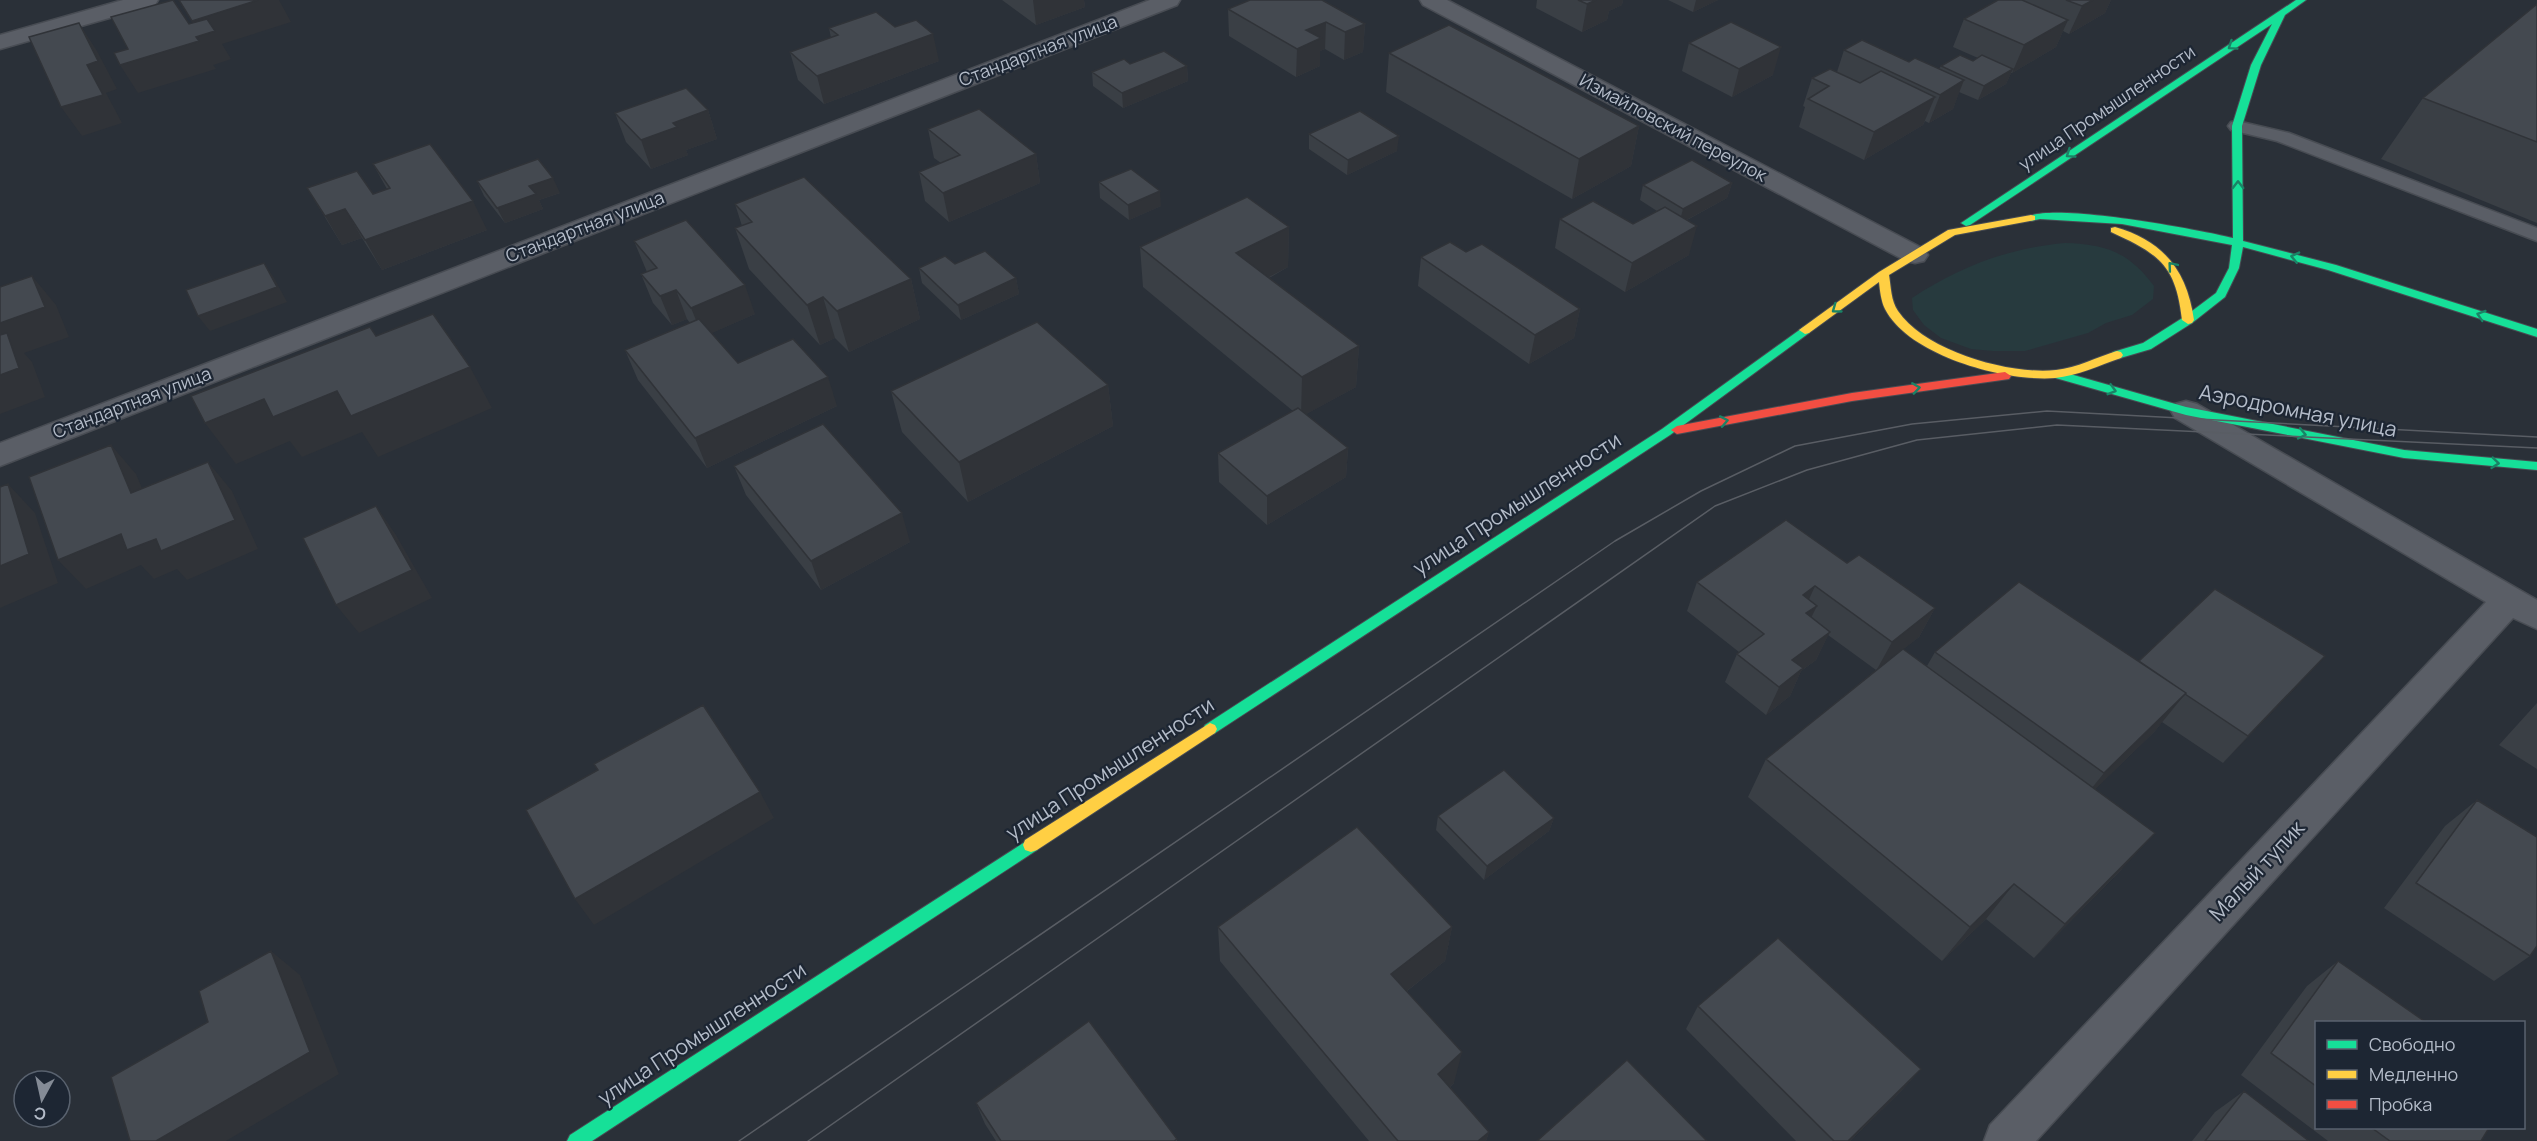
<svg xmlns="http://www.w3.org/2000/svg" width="2537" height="1141" font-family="Manrope,sans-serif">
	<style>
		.green { fill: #273a3e }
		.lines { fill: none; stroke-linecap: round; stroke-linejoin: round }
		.lane-casing { stroke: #484c53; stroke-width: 3 }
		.street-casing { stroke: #484c53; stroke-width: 3 }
		.fast-casing { stroke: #484c53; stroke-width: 2 }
		.slow-casing { stroke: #484c53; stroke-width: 2 }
		.jam-casing { stroke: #484c53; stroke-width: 2 }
		.lane { fill: #5a5e66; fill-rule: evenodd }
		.street { fill: #5a5e66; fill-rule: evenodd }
		.fast { fill: #16e098; fill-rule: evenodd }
		.slow { fill: #ffcf43; fill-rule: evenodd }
		.jam { fill: #f24e42; fill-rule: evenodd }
		.tram { stroke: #595d64; stroke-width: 1.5 }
		.wall { fill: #3a3f45 }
		.shaded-wall { fill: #303338 }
		.building { fill: #444950; stroke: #303338; stroke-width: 1.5 }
		.oneway { stroke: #1a8366 }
		.labels { text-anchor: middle; stroke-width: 4.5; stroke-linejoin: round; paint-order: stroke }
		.far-street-label { font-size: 18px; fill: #b4bcc9; stroke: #1d2633 }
		.street-label { font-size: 21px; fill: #b4bcc9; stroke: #1d2633 }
	</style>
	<rect width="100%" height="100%" fill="#2a3038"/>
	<!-- green -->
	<path class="green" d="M2065,243C2105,244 2129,252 2154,286L2153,299L2132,315L2106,323L2088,333L2025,351H1993L1971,349L1941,338L1924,325L1913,310L1912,298C1959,267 2008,248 2065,243Z"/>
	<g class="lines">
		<!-- lane casing -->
		<g class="lane-casing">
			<path id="lane" d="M2237,121L2289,133L2537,228V241L2277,141L2231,130L2228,126L2231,122Z"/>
		</g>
		<!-- street casing -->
		<g class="street-casing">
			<path id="street" d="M123,0H158L155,5L0,49V35Z
				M1150,0H1180L1177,5L0,466V443Z
				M1420,0H1447L1924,249L1928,255L1924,261L1915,263L1906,261L1423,5Z
				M2186,401L2197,404L2537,600V629L2513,618L2036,1141H1984L1990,1125L2486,602L2175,418L2171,411L2175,404Z"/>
		</g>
		<!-- fast casing -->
		<g class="fast-casing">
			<path id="fast" d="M2296,0H2306L2285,15L2261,65L2242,126L2243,241L2336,265L2537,329V337L2328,270L2243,247L2239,268L2225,297L2192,323L2151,349L2117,359L2113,358L2111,355L2113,352L2143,343L2184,317L2216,293L2229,268L2232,245L2122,224L2040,219L2031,221L2026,218C2047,201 2201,230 2233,238L2232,126L2251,65L2272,24L1970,225L1966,226L1961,223Z
				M1805,326L1811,330L1809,333L1670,435L1215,733L1210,735L1205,733L1203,729L1205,725L1662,429Z
				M2056,370L2186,407L2404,450L2537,462V470L2404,458L2186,415L2052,377L2050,374Z
				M1031,838L1037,840L1039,845L1037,850L592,1141H567L570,1135Z"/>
		</g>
		<!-- slow casing -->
		<g class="slow-casing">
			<path id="slow" d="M2031,215L2035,216V220L1955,235L1889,275C1891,287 1891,301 1898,311C1925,351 2009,375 2056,370C2077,368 2097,357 2117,351L2121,352L2123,355L2121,358C2100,365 2077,376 2055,378C2006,382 1909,356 1885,309C1881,301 1880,291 1879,282L1809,333L1805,334L1799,330L1879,272L1948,230Z
				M2115,227C2164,241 2187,271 2194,320L2192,323L2188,324L2182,320C2176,265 2159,254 2111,232V228Z
				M1210,723L1215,725L1217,729L1215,733L1037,850L1031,852L1025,850L1023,845L1025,840Z"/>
		</g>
		<!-- jam casing -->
		<g class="jam-casing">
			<path id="jam" d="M2005,372L2011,376L2009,379L1852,401L1677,434L1671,430L1677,426L1852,393Z"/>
		</g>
		<!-- lane -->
		<use href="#lane" class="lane"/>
		<!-- street -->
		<use href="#street" class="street"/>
		<!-- fast -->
		<use href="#fast" class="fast"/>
		<!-- slow -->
		<use href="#slow" class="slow"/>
		<!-- jam -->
		<use href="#jam" class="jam"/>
		<!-- tram -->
		<path class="tram" d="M739,1141L1615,541L1701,491L1795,446L1912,424L2047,411L2537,437
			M808,1141L1715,506L1807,470L1917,440L2057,425L2537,448"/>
	</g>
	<!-- wall -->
	<path class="wall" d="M1002,0H1084L1085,7L1036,25Z
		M1537,0H1623L1622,5L1609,11L1607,20L1582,32L1536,8Z
		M1668,0H1718L1693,12Z
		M1998,0H2111L2105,13L2069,34L2063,31L2056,47L2012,73H2011L2006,84L1978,100L1959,92L1953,109L1929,123L1925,121L1923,125L1864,160L1799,127L1805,107L1803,106L1812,78L1837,72L1844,50L1909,62L1939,69L1941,66L1973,61L1978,58L1953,47L1964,19Z
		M2537,4V223L2381,159L2423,98Z
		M1228,9L1365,24L1363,52L1344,60L1325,49L1320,51V66L1296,77L1229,36Z
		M829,28L939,61L824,104L798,80L790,52L831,38Z
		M1689,43L1773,75L1732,97L1682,71Z
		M1389,53L1639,126L1631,166L1572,199L1386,92Z
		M1130,64L1187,66L1188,81L1123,108L1093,86L1092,72Z
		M708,110L717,139L686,150L688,155L651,169L626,142L615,113Z
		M928,129L1036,154L1040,183L949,222L925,201L919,172L941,163L934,158Z
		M1309,134L1397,151L1347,175L1309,149Z
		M373,164L487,230L382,270L362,238L342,245L307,188L373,194L387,189Z
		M477,181L560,193L539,200L543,209L505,223L484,196Z
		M1099,182L1161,206L1129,220L1100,198Z
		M1732,183L1727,198L1687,220L1689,255L1625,292L1555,248L1560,219L1633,224L1657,211L1640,200L1643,185Z
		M735,204L911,279L920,319L849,352L835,338L820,345L749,269L735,228L742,226Z
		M1289,227L1288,267L1269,278L1359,346L1356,387L1306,414L1348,448L1346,477L1267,525L1219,482L1218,453L1293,411L1143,287L1140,247Z
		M634,241L755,314L711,333L738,363L837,406L707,468L638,380L625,350L690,323L687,319L672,325L653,303L641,274L647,272Z
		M1466,252L1580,309L1574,338L1529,364L1418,286L1421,257Z
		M955,264L1016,278L1019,294L961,320L922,283L919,268Z
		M1108,385L1113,426L968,502L902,432L891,391Z
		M734,466L910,542L821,590L746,495Z
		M1847,563L1935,608L1919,637L1903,649L1927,666L1935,652L2139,661L2325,656L2223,763L2162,722L2155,731L2095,789L2122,869L2034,958L1986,919L1942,961L1748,797L1766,759L1876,670L1828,635L1816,660L1801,671L1790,696L1766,715L1725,682L1737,654L1739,652L1687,611L1697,582Z
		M2537,703V769L2499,745Z
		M2477,800L2530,956L2494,981L2384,908L2445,826Z
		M1438,816L1554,818L1549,831L1484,880L1436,830Z
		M1218,927H1452L1445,961L1407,991L1454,1083L1450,1087L1489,1132L1486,1141H1369L1220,961Z
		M2338,961L2316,1023V1128H2489L2481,1141H2328L2241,1075L2307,986Z
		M1698,1006L1921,1069L1901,1091L1850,1141H1796L1686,1029Z
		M2244,1091L2309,1141H2192L2215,1112Z
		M976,1103L1177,1139V1141H996L985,1124Z"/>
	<!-- shaded-wall -->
	<path class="shaded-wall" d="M258,0H279L291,22L222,44L231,59L213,65L216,69L138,93L120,65L201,36L192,21Z
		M1033,0H1084L1085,7L1036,25Z
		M1596,0H1623L1622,5L1609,11L1607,20L1582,32L1587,4Z
		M1696,0H1718L1693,12Z
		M2093,0H2111L2105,13L2069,34L2082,6Z
		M2068,20L2056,47L2012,73L2024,45Z
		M1326,22L1325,49L1320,51V66L1296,77L1297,49L1306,30Z
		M79,23L97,51L117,89L106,93L122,123L82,136L61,107L87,65Z
		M1365,24L1363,52L1344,60L1345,32Z
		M933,34L939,61L824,104L817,76Z
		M1781,47L1773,75L1732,97L1739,69Z
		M1187,66L1188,81L1123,108L1122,93Z
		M2013,69L2006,84L1978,100L1984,86Z
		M1964,80L1953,109L1929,123L1940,95Z
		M1935,97L1923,125L1864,160L1874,132Z
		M708,110L717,139L686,150L688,155L651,169L641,140L673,123Z
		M1639,126L1631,166L1572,199L1579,159Z
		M1399,136L1397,151L1347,175L1348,160Z
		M1036,154L1040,183L949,222L943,193Z
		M553,178L560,193L539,200L543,209L505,223L497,208L529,186Z
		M1732,183L1727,198L1679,224L1683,209Z
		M1160,191L1161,206L1129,220L1128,205Z
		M473,201L487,230L382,270L365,240Z
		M345,209L362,238L342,245L325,216Z
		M1697,226L1689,255L1625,292L1632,263Z
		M1289,227L1288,267L1237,294L1236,253Z
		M264,263L274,278L287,302L210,331L198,316Z
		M32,276L56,305L69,337L24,353L32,362L45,397L0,414V323Z
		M1016,278L1019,294L961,320L958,305Z
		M911,279L920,319L849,352L837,311Z
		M745,285L755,314L703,337L691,308Z
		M676,290L687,319L672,325L660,296Z
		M823,297L835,338L820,345L807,305Z
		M1580,309L1574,338L1529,364L1535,335Z
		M1359,346L1356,387L1301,417L1302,377Z
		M470,367L492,408L378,457L362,432L302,457L290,441L236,464L205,423L264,399L337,391Z
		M828,377L837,406L707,468L695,438Z
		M1108,385L1113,426L968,502L959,462Z
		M111,445L136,474L156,522L131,493Z
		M1348,448L1346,477L1267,525V496Z
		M208,462L232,491L258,549L187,580L177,569L154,579L141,565L86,589L58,560Z
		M8,484L35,513L58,583L0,608V566Z
		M376,506L396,535L432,598L359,633L336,605Z
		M902,513L910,542L821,590L811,561Z
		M1815,586L1802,615L1803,595Z
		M1817,606L1803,634L1806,613Z
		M1935,608L1919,637L1876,671L1892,642Z
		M1830,632L1816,660L1801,671L1790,696L1766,715L1792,660Z
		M2325,656L2299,684L2223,763L2248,736Z
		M2186,693L2155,731L2074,810L2104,773Z
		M760,792L774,818L594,925L575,899Z
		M1554,818L1549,831L1484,880L1487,866Z
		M2155,833L2122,869L2034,958L2065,924Z
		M2014,884L1986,919L1942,961L1970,927Z
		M1452,927L1445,961L1386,1007L1391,974Z
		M271,951L300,975L339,1074L226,1141H156Z
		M1462,1052L1454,1083L1431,1104L1438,1074Z
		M1921,1069L1901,1091L1850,1141H1848Z
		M1489,1132L1486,1141H1478Z"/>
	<!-- building -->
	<path class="building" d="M173,0L189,24L207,19L215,31L196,37L199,41L120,65L114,53L128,49L111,17Z
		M179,0H258L192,21Z
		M1250,0H1322L1365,24L1345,32L1326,22L1306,30L1321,38L1297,49L1228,9Z
		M1578,0H1596L1587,4Z
		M1998,0H2022L2068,20L2024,45L1964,19Z
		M2066,0H2093L2082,6Z
		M2537,4V142L2423,98Z
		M876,12L895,27L916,20L933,34L817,76L790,52L838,35L829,28Z
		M1731,22L1781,47L1739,69L1689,43Z
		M79,23L98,61L87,65L103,95L61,107L29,37Z
		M1449,25L1639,126L1579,159L1389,53Z
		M1862,40L1909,62L1915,58L1964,80L1940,95L1844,50Z
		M1164,51L1187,66L1122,93L1092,72L1124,59L1130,64Z
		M1960,55L1973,61L1982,55L2013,69L1984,86L1941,66Z
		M1830,69L1860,83L1881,71L1935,97L1874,132L1808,99L1829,86L1812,78Z
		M686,88L708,110L673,123L677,127L641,140L615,113Z
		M979,109L1036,154L943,193L919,172L960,155L928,129Z
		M1360,111L1399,136L1348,160L1309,134Z
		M430,144L473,201L365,240L345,209L325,216L307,188L357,171L373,194L390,188L373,164Z
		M538,159L553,178L529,186L536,194L497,208L477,181Z
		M1692,160L1732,183L1683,209L1643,185Z
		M1131,169L1160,191L1128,205L1099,182Z
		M804,177L911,279L837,311L823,297L807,305L735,228L752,222L735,204Z
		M1247,197L1289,227L1236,253L1359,346L1302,377L1140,247Z
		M1593,201L1633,224L1665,207L1697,226L1632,263L1560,219Z
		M686,220L745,285L691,308L676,290L660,296L641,274L657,268L634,241Z
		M1450,242L1466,252L1482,244L1580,309L1535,335L1421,257Z
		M985,251L1016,278L958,305L919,268L945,256L955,264Z
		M264,263L277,287L198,316L186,290Z
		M32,276L45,307L0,323V287Z
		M433,314L470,367L351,416L337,391L273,417L264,399L205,423L191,396L370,327L376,336Z
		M699,319L738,363L793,339L828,377L695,438L625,350Z
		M1037,322L1108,385L959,462L891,391Z
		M7,333L19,368L0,375V335Z
		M1298,408L1348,448L1267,496L1218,453Z
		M823,424L902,513L811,561L734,466Z
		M111,445L131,493L208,462L235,520L161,551L156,539L127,550L121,534L58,560L29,477Z
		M8,484L29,554L0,566V487Z
		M376,506L412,570L336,605L303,538Z
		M1786,520L1847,563L1859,555L1935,608L1892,642L1815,586L1803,595L1817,606L1806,613L1830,632L1792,660L1803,668L1779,687L1737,654L1764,634L1697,582Z
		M2019,582L2186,693L2104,773L1935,652Z
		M2215,589L2325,656L2248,736L2185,694L2186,693L2139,661Z
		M1903,649L2155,833L2065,924L2014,884L1970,927L1766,759Z
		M703,705L760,792L575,899L526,810L598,770L594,764Z
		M1504,770L1554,818L1487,866L1438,816Z
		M2477,800L2537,837V946L2530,956L2416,883Z
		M1357,827L1452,927L1391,974L1462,1052L1438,1074L1489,1132L1478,1141H1398L1218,927Z
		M1778,938L1921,1069L1848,1141H1834L1698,1006Z
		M271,951L310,1052L156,1141H130L111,1077L208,1022L199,991Z
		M2338,961L2427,1023H2316V1086L2271,1053Z
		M1089,1021L1177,1139L1174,1141H1001L976,1103Z
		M1627,1060L1707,1141H1537Z
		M2244,1091L2309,1141H2205Z
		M2372,1128H2489L2481,1141H2390Z"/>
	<!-- one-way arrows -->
	<defs><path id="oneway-chevron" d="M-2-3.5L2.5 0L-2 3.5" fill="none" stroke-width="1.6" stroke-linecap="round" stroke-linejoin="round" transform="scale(1.5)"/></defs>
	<g class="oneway">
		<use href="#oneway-chevron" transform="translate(2232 46) rotate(146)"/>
		<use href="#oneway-chevron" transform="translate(2070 154) rotate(146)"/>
		<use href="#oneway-chevron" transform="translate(2238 185) rotate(-90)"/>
		<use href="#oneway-chevron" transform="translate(2295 257) rotate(-167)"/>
		<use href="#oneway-chevron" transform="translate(2172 266) rotate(-130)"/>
		<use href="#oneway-chevron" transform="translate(1836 309) rotate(144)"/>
		<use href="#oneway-chevron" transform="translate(2481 315) rotate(-162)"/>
		<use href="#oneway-chevron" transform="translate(1916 388) rotate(-8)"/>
		<use href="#oneway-chevron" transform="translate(2112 390) rotate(16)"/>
		<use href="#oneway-chevron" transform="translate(1724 421) rotate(-11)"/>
		<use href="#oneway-chevron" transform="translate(2302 434) rotate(12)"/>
		<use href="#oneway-chevron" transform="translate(2495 463) rotate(6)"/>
	</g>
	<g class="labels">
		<!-- far-street labels -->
		<g class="far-street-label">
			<text transform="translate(1038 51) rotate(-21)" y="6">Стандартная улица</text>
			<text transform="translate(2107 108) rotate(-34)" y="6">улица Промышленности</text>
			<text transform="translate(1673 128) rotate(28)" y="6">Измайловский переулок</text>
			<text transform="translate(585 227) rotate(-21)" y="6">Стандартная улица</text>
			<text transform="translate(132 403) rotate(-21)" y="6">Стандартная улица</text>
		</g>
		<!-- street labels -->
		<g class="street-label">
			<text transform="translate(2298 411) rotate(11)" y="7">Аэродромная улица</text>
			<text transform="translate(1517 504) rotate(-33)" y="7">улица Промышленности</text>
			<text transform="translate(1110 769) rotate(-33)" y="7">улица Промышленности</text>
			<text transform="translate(2257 871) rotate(-47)" y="7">Малый тупик</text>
			<text transform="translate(702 1034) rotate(-33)" y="7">улица Промышленности</text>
		</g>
	</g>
	<!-- legend -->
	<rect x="2315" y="1021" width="210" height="108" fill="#1d2633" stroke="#59626f" stroke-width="1.5"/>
	<rect x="2327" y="1040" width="30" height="9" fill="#16e098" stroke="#59626f" stroke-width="1.5"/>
	<text x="2369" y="1051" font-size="18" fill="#b4bcc9">Свободно</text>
	<rect x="2327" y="1070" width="30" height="9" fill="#ffcf43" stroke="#59626f" stroke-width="1.5"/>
	<text x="2369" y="1081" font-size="18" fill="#b4bcc9">Медленно</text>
	<rect x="2327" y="1100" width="30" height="9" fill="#f24e42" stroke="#59626f" stroke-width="1.5"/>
	<text x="2369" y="1111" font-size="18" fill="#b4bcc9">Пробка</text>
	<!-- north arrow -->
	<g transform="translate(42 1099) rotate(188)"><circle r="28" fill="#1d2633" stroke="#59626f" stroke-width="1.5"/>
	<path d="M0-4.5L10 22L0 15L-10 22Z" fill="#848b96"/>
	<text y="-9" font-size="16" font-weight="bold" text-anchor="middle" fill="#b4bcc9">С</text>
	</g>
</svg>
